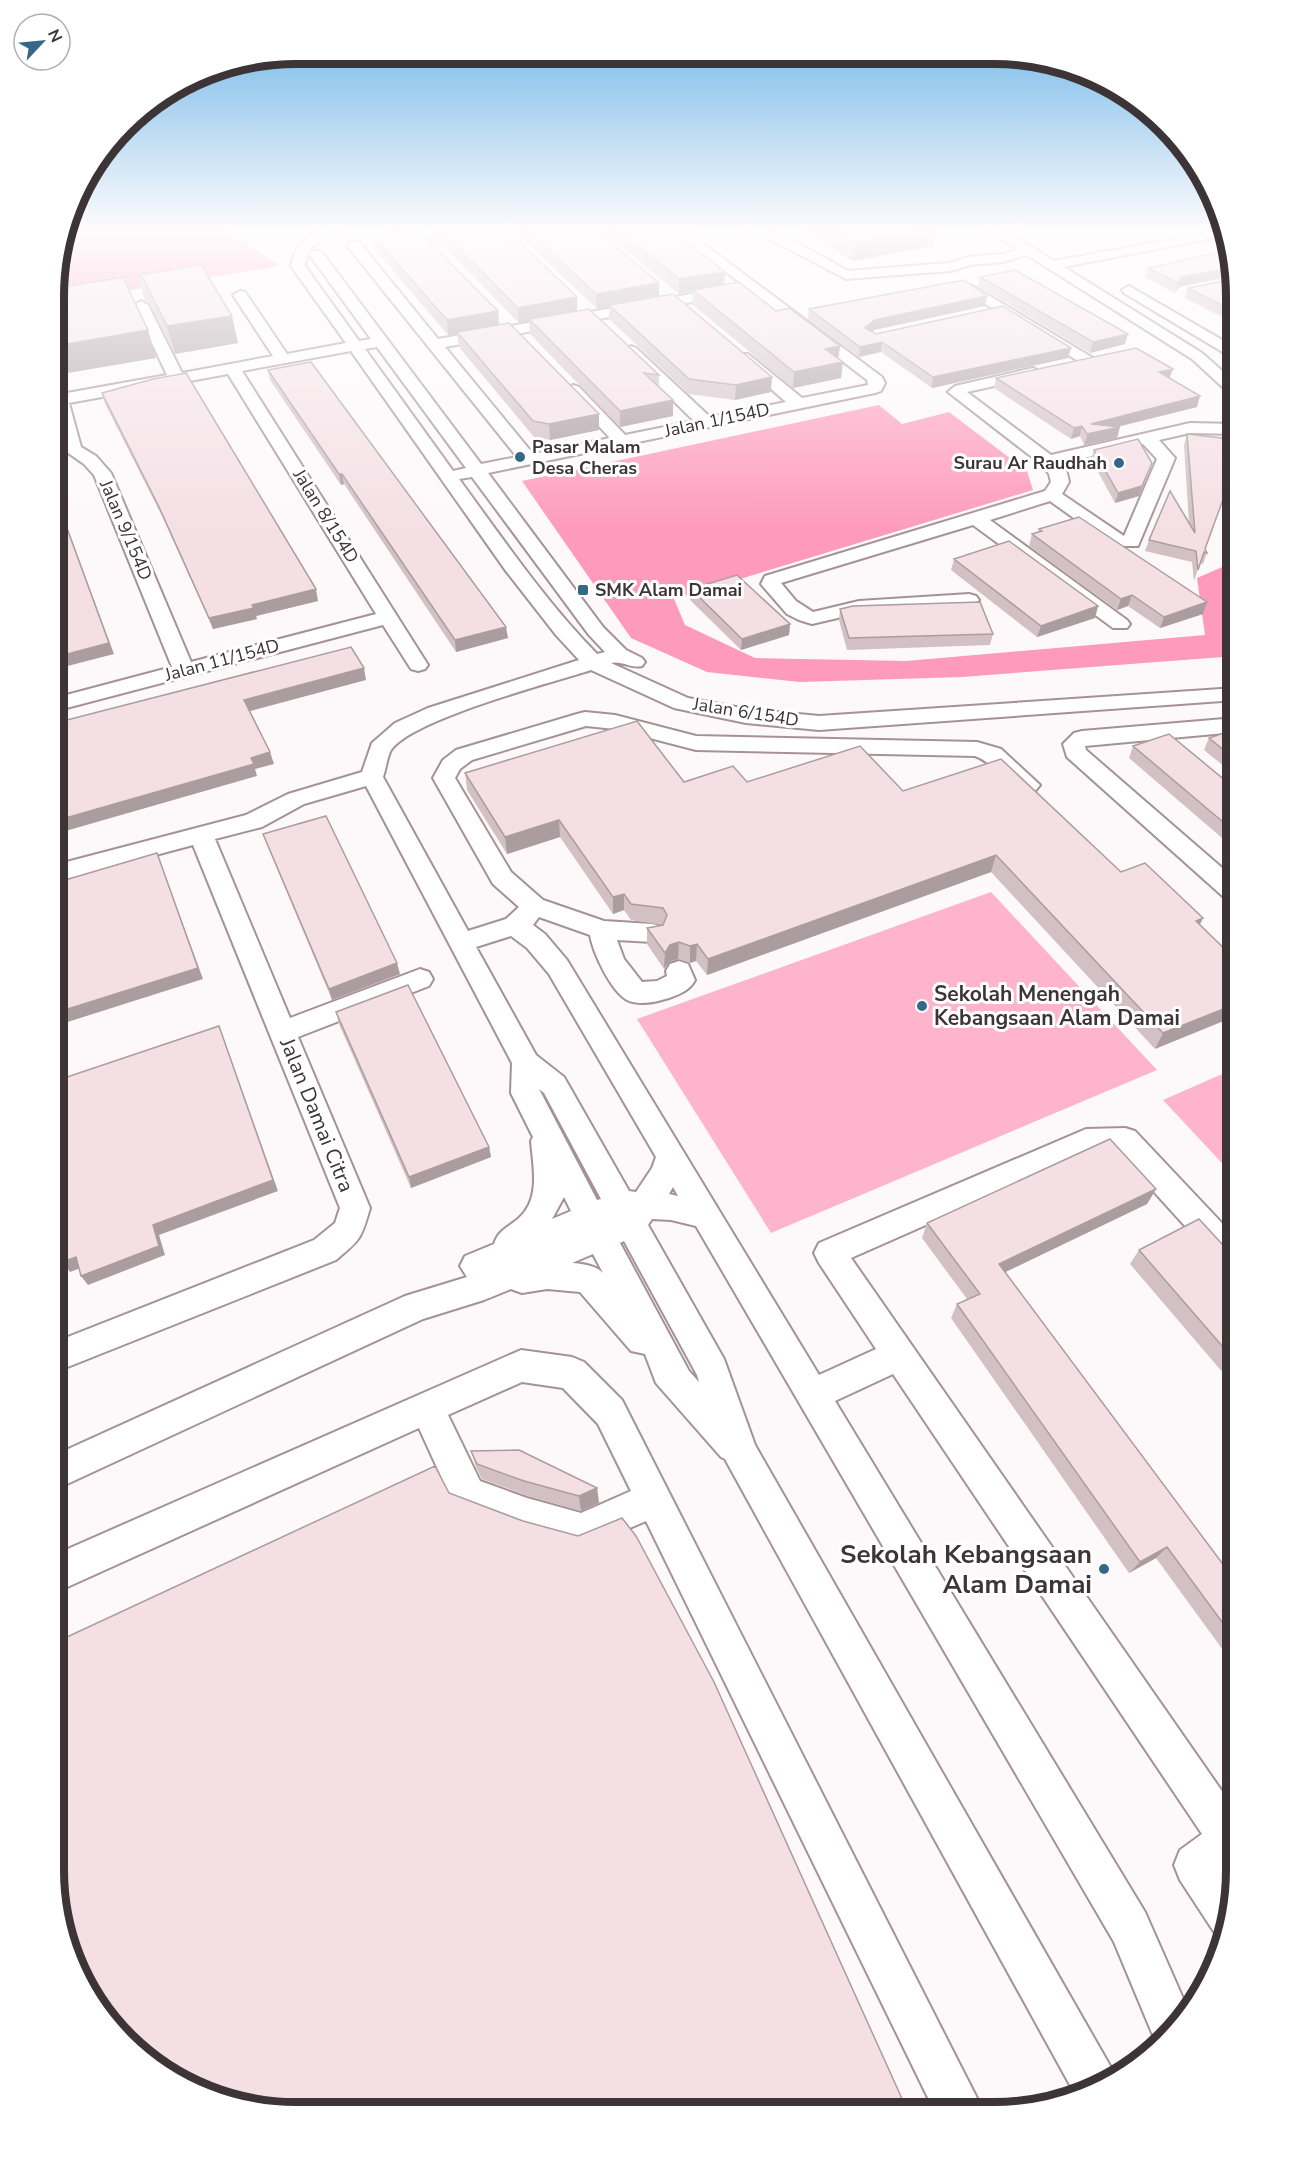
<svg xmlns="http://www.w3.org/2000/svg" width="1290" height="2166" font-family="'Nunito Sans',sans-serif">
	<style>
		.green { fill: #fdb4cc }
		.forest { fill: #fe9abc }
		.lines { fill: none; stroke-linecap: round; stroke-linejoin: round }
		.minor-casing { stroke: #a59297; stroke-width: 4 }
		.minor { fill: #fff; fill-rule: evenodd }
		.wall { fill: #d2c0c5 }
		.shaded-wall { fill: #ab9ca0 }
		.building { fill: #f4dfe5; stroke: #ab9ca0; stroke-width: 1.5 }
		.poi-dot { fill: #356885; stroke: #fff; stroke-width: 2 }
		.labels { text-anchor: middle; stroke-width: 6; stroke-linejoin: round; paint-order: stroke }
		.far-street-label { font-size: 18px; fill: #3c3436; stroke: #fff }
		.far-poi-label { font-size: 18px; font-weight: bold; fill: #3c3436; stroke: #fff; text-anchor: start }
		.poi-label { font-size: 21px; font-weight: bold; fill: #3c3436; stroke: #fff; text-anchor: start }
		.street-label { font-size: 21px; fill: #3c3436; stroke: #fff }
		.near-poi-label { font-size: 26px; font-weight: bold; fill: #3c3436; stroke: #fff; text-anchor: end }
		.rim { fill: none; stroke: #3c3436; stroke-width: 8 }
	</style>
	<rect width="100%" height="100%" fill="#fdf9fa"/>
	<!-- green -->
	<path class="green" d="M991,892L1157,1070L771,1233L637,1019Z
		M1236,1068V1178L1163,1100Z"/>
	<!-- forest -->
	<path class="forest" d="M67,230H226L280,266L56,302V265Z
		M879,405L902,424L949,412L1027,471L1033,490L674,599L685,625L755,658L906,661L1205,635L1197,578L1236,561V656L962,677L800,682L707,672L631,638L522,481Z"/>
	<g class="lines">
		<!-- minor casing -->
		<g class="minor-casing">
			<path id="minor" d="M319,230H336C321,245 308,240 305,266L359,341L371,339L309,254L311,251H321L481,464L517,457L349,248L347,245L349,242H359L438,339L731,287L736,288L738,291L736,294L731,295L445,347L533,454L610,438L565,390L573,385L579,387L625,435L694,421L626,354L623,351L631,346L636,348L710,417L786,402L738,360L735,357L738,354H748L802,398L868,385L867,380L671,230H685L882,377L885,383L881,391L875,393L488,473L603,627L626,650L642,658L645,662L642,666C631,669 622,660 611,663L688,698L746,709L819,716L1236,688V700L819,730L746,723L674,708L591,670C551,683 412,719 391,750C387,757 386,769 383,777L468,931L506,919L519,907L493,884L433,778L443,760L456,750L577,714L585,712L615,715L696,736L977,742L1001,749L1040,785L1036,790C1012,797 997,763 975,756L696,750L615,729L586,726L472,760L460,769L455,778L511,872L543,900L604,921L652,924L661,926L665,933L661,940L652,942L617,940L624,959L642,982L657,981L667,976L666,971L670,964L679,961L688,964L695,980C690,990 680,994 669,998C656,1002 640,1006 627,1000C611,991 593,953 590,935L539,917L533,925L545,934L567,960L819,1375L876,1349L819,1263L814,1253L819,1243L1086,1129L1125,1128L1135,1131L1235,1237V1257L1224,1261L1213,1257L1118,1152L1089,1153L851,1258L1235,1810V1862L1224,1870L1235,1888L1225,1937L1214,1932L1180,1880L1174,1865L1180,1850L1202,1834L893,1374L835,1401L1145,1912L1189,2012L1157,2045L1114,1942L696,1226L671,1220L652,1219L648,1225L724,1359L755,1445L1113,2071L1116,2076L1086,2094L1076,2096L725,1459L721,1457L656,1383L645,1354L631,1351L580,1292L547,1289L522,1293L511,1289L484,1300L423,1319L54,1490L55,1455L405,1296L467,1277L460,1266L465,1256L494,1244C498,1230 509,1227 519,1218C541,1198 533,1167 531,1141L533,1137L511,1093L512,1063L366,786L304,804L262,827L215,839L290,1018L420,969L429,972L433,979L429,986L298,1037L370,1208C361,1239 361,1239 336,1260L55,1372V1342L314,1240L335,1223L340,1208L193,845L55,882V865L246,815L288,794L362,772L372,743L395,723L428,708L579,660L556,635L506,571L351,351L242,371L428,665L425,669L418,671L411,669L383,625L55,711V698L172,667L94,475L84,464L64,450L56,415V395L167,375L134,305L141,301L148,305L182,373L273,356L233,295L240,291L245,292L287,354L346,343L291,266C294,248 303,238 319,230ZM377,347L466,468L453,471L365,349ZM228,374L376,614L191,662L111,473L96,456L81,447L69,403ZM472,477L589,635L605,652L597,654C545,601 503,539 459,479ZM511,936L527,948L549,974L656,1157L652,1168L636,1192L629,1191L564,1077L536,1055L476,947ZM539,1089L544,1093L601,1199L597,1200ZM673,1187L678,1196L669,1194ZM564,1197L571,1211L552,1219ZM624,1241L697,1375L699,1382L689,1371L620,1243ZM593,1254L603,1273C595,1265 583,1264 572,1263Z
				M426,230H455L448,234L385,244L378,240L385,236Z
				M746,230H764L793,240L848,271L949,263L968,257L1002,254L1018,250L990,230H1004L1054,261L1223,230V236L1064,267L1202,353L1236,383V396L1230,394L1192,359L1027,255L1003,262L970,265L951,271L846,279L783,246Z
				M971,285L1093,358L1096,361L1088,366L1083,364L966,292L964,289Z
				M1129,286L1236,348V360L1124,293L1122,290Z
				M1236,315V331L1224,324L1231,316Z
				M1033,368L1041,373L1039,376L967,392L1051,455L1190,423L1236,424V434L1190,433L1159,440L1175,458L1138,546H1113L1050,501L990,520L1127,620L1130,624L1127,628H1113L973,525L781,583L796,601L813,612L859,601L969,594L976,596L979,600L976,604L859,613L812,624L799,620L787,614L761,584L765,576L1045,491L1051,482L1049,474L1042,465L948,392L955,386ZM1143,444L1157,459L1124,536L1062,494L1069,482L1067,473L1059,464Z
				M1236,718V732L1085,746L1086,750L1236,880V903L1227,900L1067,757L1063,744L1074,733L1082,731Z
				M521,1350L572,1357L584,1362L622,1400L984,2112H935L646,1521L581,1549L527,1534L455,1507L419,1428L54,1593V1555ZM522,1382L563,1388L598,1424L631,1491L581,1513L527,1498L480,1481L448,1415Z"/>
		</g>
		<!-- minor -->
		<use href="#minor" class="minor"/>
	</g>
	<!-- wall -->
	<path class="wall" d="M436,230H507L577,297V311L659,375V387L673,400V416L620,427L530,334L529,321L519,323L437,239Z
		M515,230H596L659,283V296L771,392L735,400L689,394L609,319V307L597,309L516,232Z
		M601,230H671L725,272L724,285L776,311L840,346L838,359L841,378L793,388L692,304L693,291L679,294Z
		M804,230H936L933,246L852,261Z
		M372,235L498,311L499,324L599,414V430L550,440L534,437L459,347L457,333L448,335L374,248Z
		M1227,251L1179,287L1175,293L1145,277L1148,268Z
		M138,275L238,343L175,354L150,304L145,301Z
		M980,277L1125,344L1090,353L978,286Z
		M1188,288L1236,297V313L1231,314L1226,319L1185,298Z
		M985,306L874,330L872,331L876,334L1068,358L932,388L881,352L859,357L808,319L809,309Z
		M268,370L508,638L456,652L344,484L341,485L270,380Z
		M996,378L1170,379L1197,407L1118,427L1117,438L1084,445L1080,436L1071,439L994,388Z
		M102,393L318,601L256,616L257,619L213,629L163,518L105,404Z
		M1187,434L1205,549L1207,553L1203,564L1200,563L1194,581L1192,562L1145,551L1149,540L1189,524L1184,445Z
		M1094,450L1152,463L1139,496L1115,503L1091,459Z
		M1039,529L1207,602L1203,614L1160,628L1128,606L1117,610L1029,546L1032,534L1038,532Z
		M954,559L1098,606L1095,618L1037,637L951,570Z
		M691,589L790,624L789,635L741,650L690,600Z
		M840,609L993,634L990,645L847,650L839,620Z
		M1236,729V776L1204,750L1209,738Z
		M1133,746L1236,787V850L1129,758Z
		M465,773L684,782H747L903,791L1121,872L1200,925L1236,960L1155,1049L991,872L707,975L696,961L690,963L678,959L669,962L664,969L647,944V928L662,925L631,920L624,910L613,914L560,837L507,854L467,790Z
		M263,834L400,974L332,1000L267,845Z
		M336,1012L489,1147L491,1157L411,1188L339,1024Z
		M1156,1189L1147,1204L1005,1272L1222,1563L1236,1555V1668L1156,1558L1129,1573L951,1318L957,1304L967,1299L922,1238L927,1223Z
		M1139,1250L1236,1258V1388L1130,1264Z
		M471,1451L597,1488L599,1503L581,1511L528,1496L482,1479L476,1467Z"/>
	<!-- shaded-wall -->
	<path class="shaded-wall" d="M926,230H936L933,246L852,261L854,243Z
		M1230,268L1232,276L1179,287L1175,293L1178,283L1182,277Z
		M725,272L724,286L693,290V291L679,294V279Z
		M659,283V298L609,305V307L597,309L596,294Z
		M987,296L985,306L874,330L864,338L865,328L875,320Z
		M577,297V312L529,319V321L519,323L518,308Z
		M1234,304L1231,314L1226,319L1229,309Z
		M498,311L499,326L448,335L447,320Z
		M232,316L238,343L175,354L167,326Z
		M148,330L156,358L56,375V346Z
		M1128,334L1125,344L1090,353L1093,342Z
		M882,342L881,352L859,357L860,347Z
		M840,346L838,361L825,349Z
		M1071,348L1068,358L932,388L933,377Z
		M843,362L841,378L793,388L794,372Z
		M1173,369L1169,379L1159,372Z
		M772,377L771,392L735,400L736,385Z
		M1200,396L1197,407L1091,433L1120,427L1117,438L1084,445L1091,424Z
		M673,400V416L620,427V411Z
		M599,414V430L550,440L549,424Z
		M1082,426L1080,436L1071,439L1074,428Z
		M1152,463L1139,496L1115,503L1118,493Z
		M339,474H342L344,484L341,485Z
		M56,498L114,654L56,669Z
		M316,589L318,601L256,616L257,619L213,629L209,618L252,605Z
		M1132,595L1128,606L1117,610L1121,599Z
		M1207,602L1203,614L1160,628L1164,617Z
		M1098,606L1095,618L1037,637L1041,626Z
		M790,624L789,635L741,650L742,639Z
		M506,627L508,638L456,652L455,640Z
		M364,668L366,680L247,712L244,700Z
		M270,752L274,764L255,769L257,776L55,834V821Z
		M559,820L560,837L507,854L505,837Z
		M157,853L203,979L55,1026V1013Z
		M996,855L991,872L707,975L708,959Z
		M624,894V910L613,914V897Z
		M1203,918L1195,935L1196,921Z
		M679,942L678,959L669,962L664,969L665,953L670,945Z
		M697,944L696,961L690,963V946Z
		M397,963L400,974L332,1000L329,989Z
		M1236,1004V1016L1155,1049L1163,1033Z
		M219,1026L278,1191L159,1235L165,1255L88,1285L81,1276L153,1225Z
		M489,1147L491,1157L411,1188L409,1177Z
		M1156,1189L1147,1204L993,1278L999,1264Z
		M76,1257L83,1267L70,1272L63,1262Z
		M597,1488L599,1503L581,1511L579,1496Z
		M1167,1547L1156,1558L1129,1573L1140,1562Z"/>
	<!-- building -->
	<path class="building" d="M405,230H418L498,311L447,320L372,235Z
		M440,230H507L577,297L518,308Z
		M527,230H596L659,283L596,294Z
		M618,230H671L725,272L679,279Z
		M833,230H926L854,243Z
		M1227,251L1230,268L1182,277L1178,283L1148,268Z
		M201,265L232,316L167,326L143,278L138,275Z
		M1015,270L1128,334L1093,342L980,277Z
		M125,277L124,280L148,330L56,346V288Z
		M1233,279L1236,297V304H1234L1229,309L1188,288Z
		M964,280L987,296L875,320L865,328L876,334L1003,306L1071,348L933,377L882,342L860,347L809,309Z
		M739,282L776,311L789,308L840,346L825,349L843,362L794,372L693,290Z
		M673,294L772,377L736,385L689,379L609,305Z
		M589,309L659,375L644,373L673,400L620,411L529,319Z
		M509,323L599,414L549,424L533,421L457,332Z
		M1136,348L1173,369L1159,372L1200,396L1091,424L1120,427L1087,434L1082,426L1074,428L996,378Z
		M311,362L506,627L455,640L342,474H339L268,370Z
		M186,373L316,589L252,605L254,608L209,618L159,507L102,393L153,379Z
		M1187,434L1231,439L1234,469L1205,549L1207,553L1204,552L1198,570L1196,551L1149,540L1170,491L1195,533Z
		M1138,439L1152,463L1142,486L1118,493L1094,450Z
		M56,498L109,643L56,657Z
		M1079,517L1207,602L1164,617L1132,595L1121,599L1032,534L1042,531L1039,529Z
		M1009,541L1098,606L1041,626L954,559Z
		M737,575L790,624L742,639L691,589Z
		M980,602L993,634L849,638L840,609L853,606Z
		M351,647L364,668L244,700L270,752L251,758L254,764L55,821V723Z
		M637,721L684,782L733,766L747,782L860,746L903,791L1001,759L1121,872L1145,863L1203,918L1196,921L1236,960V1004L1163,1033L996,855L708,959L697,944L690,946L679,942L670,945L665,953L647,928L663,925L667,915L663,908L631,904L624,894L613,897L559,820L505,837L465,773Z
		M1236,729V760L1209,738Z
		M1169,734L1232,786L1236,787V833L1133,746Z
		M326,816L397,963L329,989L263,834Z
		M157,853L198,968L55,1013V883Z
		M408,985L489,1147L409,1177L336,1012Z
		M219,1026L273,1180L153,1225L159,1246L81,1276L76,1257L63,1262L55,1227V1081Z
		M1110,1139L1156,1189L999,1264L1222,1563L1236,1555V1641L1167,1547L1140,1562L957,1304L980,1294L927,1223Z
		M1199,1219L1234,1257L1236,1258V1362L1139,1250Z
		M519,1450L597,1488L579,1496L524,1481L477,1464L471,1451Z
		M435,1466L449,1493L523,1521L578,1536L622,1518L636,1536L714,1682L908,2112L265,2110L204,2094L149,2062L104,2017L72,1962L54,1869V1643Z"/>
	<!-- sky -->
	<linearGradient id="sky" x2="0" y2="1"><stop stop-color="#65b0e6"/><stop offset="0.43" stop-color="#fefcfd"/><stop offset="1" stop-color="#fefcfd" stop-opacity="0"/></linearGradient>
	<rect width="1290" height="533" fill="url(#sky)"/>
	<!-- markers -->
	<g class="poi-dot">
		<circle cx="520" cy="457" r="6"/>
		<circle cx="1119" cy="463" r="6"/>
		<rect x="577" y="584" width="12" height="12" rx="3"/>
		<circle cx="922" cy="1006" r="6"/>
		<circle cx="1104" cy="1569" r="6"/>
	</g>
	<g class="labels">
		<!-- far-street labels -->
		<g class="far-street-label">
			<text transform="translate(717 420) rotate(-12)" y="6">Jalan 1/154D</text>
			<text transform="translate(326 516) rotate(58)" y="6">Jalan 8/154D</text>
			<text transform="translate(126 530) rotate(67)" y="6">Jalan 9/154D</text>
			<text transform="translate(222 660) rotate(-15)" y="6">Jalan 11/154D</text>
			<text transform="translate(746 712) rotate(9)" y="6">Jalan 6/154D</text>
		</g>
		<!-- far-poi labels -->
		<g class="far-poi-label">
			<text x="532" y="453">Pasar Malam<tspan x="532" dy="21">Desa Cheras</tspan></text>
			<text x="1107" y="469" text-anchor="end">Surau Ar Raudhah</text>
			<text x="595" y="596">SMK Alam Damai</text>
		</g>
		<!-- poi labels -->
		<g class="poi-label">
			<text x="934" y="1001">Sekolah Menengah<tspan x="934" dy="24">Kebangsaan Alam Damai</tspan></text>
		</g>
		<!-- street labels -->
		<g class="street-label">
			<text transform="translate(317 1115) rotate(68)" y="7">Jalan Damai Citra</text>
		</g>
		<!-- near-poi labels -->
		<g class="near-poi-label">
			<text x="1092" y="1563">Sekolah Kebangsaan<tspan x="1092" dy="30">Alam Damai</tspan></text>
		</g>
	</g>
	<!-- crop -->
	<path d="M0 0H1290V2166H0ZM296 64H994A232 232 0 0 1 1226 296V1870A232 232 0 0 1 994 2102H296A232 232 0 0 1 64 1870V296A232 232 0 0 1 296 64Z" fill="#fff" fill-rule="evenodd"/>
	<path class="rim" d="M296 64H994A232 232 0 0 1 1226 296V1870A232 232 0 0 1 994 2102H296A232 232 0 0 1 64 1870V296A232 232 0 0 1 296 64Z"/>
	<!-- north arrow -->
	<g transform="translate(42 42) rotate(64)"><circle r="28" fill="#ffffff" stroke="#b1aeaf" stroke-width="1.5"/>
	<path d="M0-4.5L10 22L0 15L-10 22Z" fill="#356885"/>
	<text y="-9" font-size="16" font-weight="bold" text-anchor="middle" fill="#3c3436">N</text>
	</g>
</svg>
